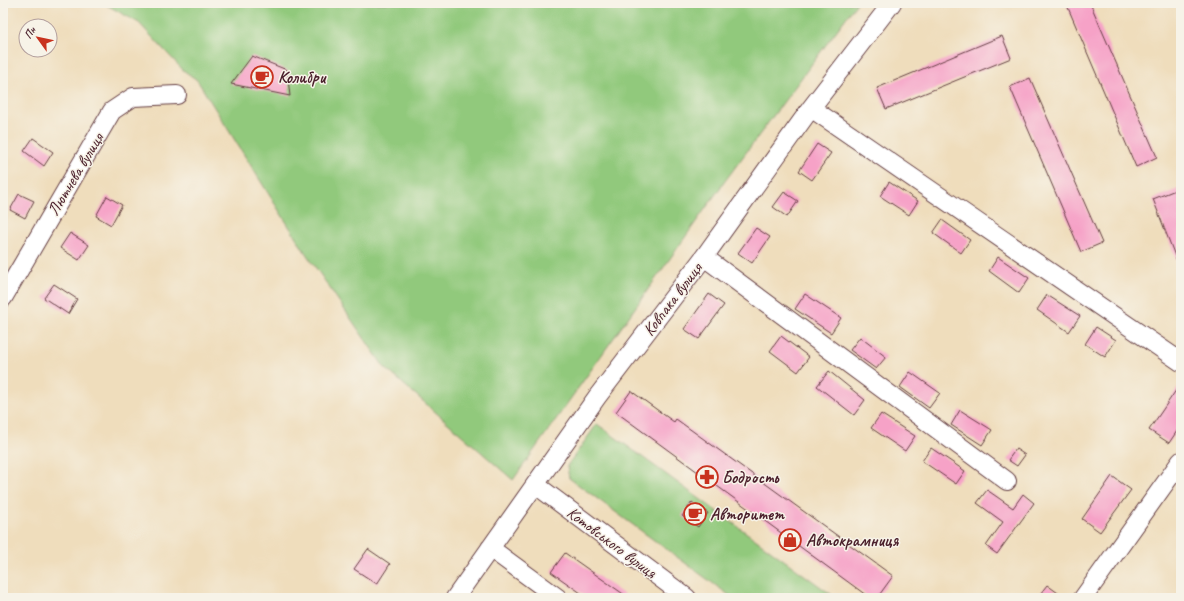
<svg xmlns="http://www.w3.org/2000/svg" width="1184" height="601" font-family="Caveat,sans-serif">
	<style>
		.green { fill: #91c97c; stroke: #6e7454 }
		.building { fill: #f6a2c7 }
		.lines { fill: none; stroke-linecap: round; stroke-linejoin: round }
		.minor-casing { stroke: #633c41; stroke-width: 20 }
		.minor { stroke: #fff; stroke-width: 18 }
		.labels { text-anchor: middle; stroke-width: 3; stroke-linejoin: round; paint-order: stroke }
		.poi-label { font-size: 17px; font-weight: bold; fill: #4a1f2b; stroke: #f7f3e8; text-anchor: start }
		.street-label { font-size: 17px; fill: #4a1f2b; stroke: #f7f3e8 }
	</style>
	<rect width="100%" height="100%" fill="#f7f3e8"/>
	<filter id="ink" filterUnits="userSpaceOnUse"><feTurbulence type="fractalNoise" baseFrequency=".025" numOctaves="2"/><feDisplacementMap in="SourceGraphic" scale="8" xChannelSelector="R" yChannelSelector="G"/><feConvolveMatrix kernelMatrix="1 2 1 2 8 2 1 2 1" color-interpolation-filters="sRGB"/></filter>
	<filter id="wash" filterUnits="userSpaceOnUse"><feTurbulence type="fractalNoise" baseFrequency=".012" numOctaves="4" result="noise"/><feDisplacementMap in="SourceGraphic" scale="16" xChannelSelector="R" yChannelSelector="G"/><feGaussianBlur stdDeviation="0.9" result="paint"/><feColorMatrix in="noise" values="0 0 0 0 0 0 0 0 0 0 0 0 0 0 0 0 0 1.4 0 .05"/><feComposite in="paint" operator="in"/></filter>
	<g filter="url(#wash)">
		<rect width="100%" height="100%" fill="#efddbc"/>
		<!-- green -->
		<path class="green" d="M103,3H857L725,181L513,480L384,367L307,255L197,80L183,70L139,23Z
			M597,424L836,598H733L569,478L567,466Z"/>
		<g id="blocks">
			<!-- building -->
			<path class="building" d="M1066,3H1090L1157,157L1136,167Z
				M1002,36L1011,58L886,109L877,88Z
				M252,56L287,70L290,96L231,84Z
				M1030,78L1102,243L1081,252L1010,87Z
				M33,138L53,152L44,166L24,151Z
				M817,144L831,153L812,180L799,171Z
				M889,182L918,201L909,215L880,196Z
				M1178,189L1181,197L1180,269L1153,199Z
				M784,192L798,201L787,217L773,207Z
				M19,194L34,201L25,218L10,210Z
				M107,196L122,205L111,225L96,216Z
				M942,220L970,240L961,253L933,233Z
				M756,228L770,237L752,263L738,253Z
				M70,233L89,245L79,260L60,248Z
				M998,257L1029,278L1019,293L989,271Z
				M54,284L77,299L68,314L44,298Z
				M709,294L724,305L699,339L684,329Z
				M805,294L841,318L831,333L795,309Z
				M1047,295L1080,316L1069,332L1037,310Z
				M1096,327L1116,340L1105,357L1085,344Z
				M781,336L809,357L798,372L770,351Z
				M860,337L886,357L876,369L850,350Z
				M829,371L865,400L854,415L817,386Z
				M910,372L940,393L929,408L900,387Z
				M1181,383V425L1169,443L1149,430Z
				M631,391L674,422L676,419L893,576L877,598H870L616,412Z
				M960,410L992,430L982,445L951,425Z
				M881,414L915,436L905,451L871,428Z
				M931,448L965,471L956,484L922,461Z
				M1016,449L1025,455L1017,466L1008,460Z
				M1112,476L1131,490L1100,532L1082,519Z
				M987,490L1013,508L1023,494L1034,503L997,554L986,546L1003,522L977,503Z
				M692,502L708,513L698,527L682,516Z
				M368,549L390,564L377,584L354,569Z
				M565,553L629,598H588L551,572Z
				M1047,585L1065,598H1037Z"/>
		</g>
	</g>
	<g filter="url(#ink)">
		<use href="#blocks" fill-opacity="0" stroke="#633c41" stroke-width="1"/>
		<g class="lines">
			<!-- minor casing -->
			<g class="minor-casing">
				<path id="minor" d="M811,108L1181,362
					M704,257L1007,481
					M3,298L112,111L133,97L177,95
					M536,485L687,598
					M490,548L558,598
					M455,598L597,397L704,257L811,108L892,3
					M1083,598L1181,461"/>
			</g>
			<!-- minor -->
			<use href="#minor" class="minor"/>
		</g>
	</g>
	<!-- icons -->
	<defs>
		<g id="cafe-ring" transform="scale(1.15)"><circle r="9.5" fill="#f7f3e8" stroke="#c8321e" stroke-width="1.5"/><path d="M-5.5-4.5H6V0H3Q3 3.5 0 3.5H-2.5Q-5.5 3.5-5.5 0ZM3-3.2v2h1.7v-2ZM-6 4.5H4V6H-6Z" fill="#c8321e"/></g>
		<g id="pharmacy-ring" transform="scale(1.15)"><circle r="9.5" fill="#f7f3e8" stroke="#c8321e" stroke-width="1.5"/><path d="M-2-6h4v4h4v4h-4v4h-4v-4h-4v-4h4Z" fill="#c8321e"/></g>
		<g id="shop-ring" transform="scale(1.15)"><circle r="9.5" fill="#f7f3e8" stroke="#c8321e" stroke-width="1.5"/><path d="M-5-2.5h2.3a2.7 3.5 0 0 1 5.4 0H5L5.5 6h-11ZM-1.5-2.5h3a1.5 2.3 0 0 0-3 0Z" fill="#c8321e"/></g>
	</defs>
	<g fill-rule="evenodd">
		<use href="#cafe-ring" x="262" y="77"/>
		<use href="#pharmacy-ring" x="707" y="477"/>
		<use href="#cafe-ring" x="695" y="514"/>
		<use href="#shop-ring" x="790" y="540"/>
	</g>
	<g class="labels">
		<!-- poi labels -->
		<g class="poi-label">
			<text x="278" y="83">Колибри</text>
			<text x="722" y="483">Бодрость</text>
			<text x="710" y="520">Авторитет</text>
			<text x="806" y="546">Автокрамниця</text>
		</g>
		<!-- street labels -->
		<g class="street-label">
			<text transform="translate(75 174) rotate(-59)" y="6">Лютнева вулиця</text>
			<text transform="translate(672 299) rotate(-53)" y="6">Ковпака вулиця</text>
			<text transform="translate(612 542) rotate(37)" y="6">Котовського вулиця</text>
		</g>
	</g>
	<!-- margin -->
	<rect width="1184" height="601" fill="none" stroke="#f7f3e8" stroke-width="16"/>
	<!-- north arrow -->
	<g transform="translate(38 38) rotate(303)"><circle r="19" fill="#f7f3e8" stroke="#b29e9c"/>
	<path d="M0-3L7 15L0 10L-7 15Z" fill="#c8321e"/>
	<text y="-6" font-size="11" font-weight="bold" text-anchor="middle" fill="#4a1f2b">Пн</text>
	</g>
</svg>
